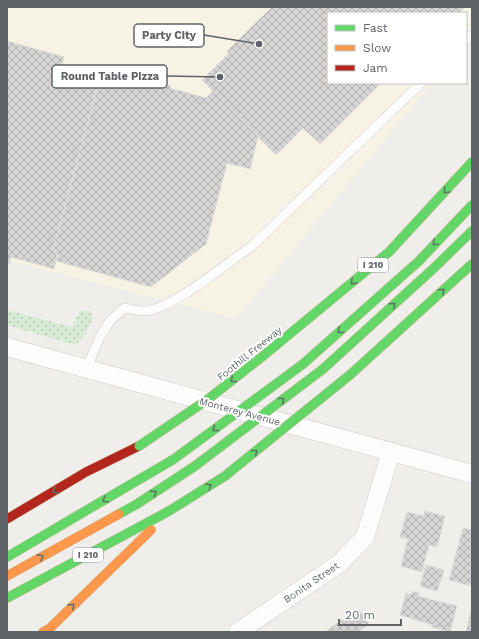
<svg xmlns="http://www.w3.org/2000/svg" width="479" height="639" font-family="'Work Sans',sans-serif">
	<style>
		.commercial { fill: #f7f3e4 }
		.grass { fill: url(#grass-dots) }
		.building { fill: url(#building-cross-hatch); stroke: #deddd9 }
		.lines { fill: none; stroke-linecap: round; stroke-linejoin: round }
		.lane-casing { stroke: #cbcccc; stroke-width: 10 }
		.street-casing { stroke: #cbcccc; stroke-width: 19 }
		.fast-casing { stroke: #c8b996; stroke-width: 10 }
		.slow-casing { stroke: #c8b996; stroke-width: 10 }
		.jam-casing { stroke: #c8b996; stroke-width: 10 }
		.lane { stroke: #fdfcfc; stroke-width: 9 }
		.street { stroke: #fdfcfc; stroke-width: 18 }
		.fast { stroke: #63d668; stroke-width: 9 }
		.slow { stroke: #ff974d; stroke-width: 9 }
		.jam { stroke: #b3261e; stroke-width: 9 }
		.fast-bridge-casing { stroke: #c8b996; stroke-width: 10; stroke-linecap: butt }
		.fast-bridge { stroke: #63d668; stroke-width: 9 }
		.oneway { stroke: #607468 }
		.labels { text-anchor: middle; stroke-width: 4; stroke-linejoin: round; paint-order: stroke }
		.shield { fill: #fff; stroke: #8f9295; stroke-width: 1 }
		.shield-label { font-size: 9px; font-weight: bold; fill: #5f6368 }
		.street-label { font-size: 10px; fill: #5f6368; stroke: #fff }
		.leader { fill: none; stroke: #5f6368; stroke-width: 1.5 }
		.callout-dot { fill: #5f6368; stroke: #fff; stroke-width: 1.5 }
		.callout { fill: #fff; stroke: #5f6368; stroke-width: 1.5 }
		.callout-label { font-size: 11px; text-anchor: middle; font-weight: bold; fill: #5f6368 }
	</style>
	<defs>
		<pattern id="grass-dots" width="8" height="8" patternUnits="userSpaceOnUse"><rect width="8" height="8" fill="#d8ebd6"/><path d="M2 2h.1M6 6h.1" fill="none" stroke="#b2c2b1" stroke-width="1.8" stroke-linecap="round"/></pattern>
		<pattern id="building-cross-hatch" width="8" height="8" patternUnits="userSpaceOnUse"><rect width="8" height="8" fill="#d6d5d3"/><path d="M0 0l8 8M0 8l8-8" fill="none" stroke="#b1b0af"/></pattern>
	</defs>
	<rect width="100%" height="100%" fill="#efeeea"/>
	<!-- commercial -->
	<path class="commercial" d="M7,7H472V34L466,41V13H328V83H432L236,319L7,260Z"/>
	<!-- grass -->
	<path class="grass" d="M7,310L72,327L80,311H90L93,318L85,335L75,345L7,325Z"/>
	<!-- building -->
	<path class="building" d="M272,7H465L459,13H328V83H381L320,144L303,128L276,155L202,80L229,53L227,51Z
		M7,41L64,57L61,67L100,78L53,250L58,251L54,269L11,257L9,264L7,263Z
		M102,70L121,75L122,73L171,86L170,88L206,98L213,91L258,137L250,169L227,163L206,244L151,287L56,261L58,251L53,250Z
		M425,511L445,516L437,547L429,545L422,572L401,566L408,539L400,537L407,512L424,516Z
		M463,528L472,530V581L471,586L449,580Z
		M426,565L444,570L437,591L420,586Z
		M412,591L419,593L418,596L457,606L450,632L432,627L433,625L400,615L406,593L411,595Z
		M359,610L361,613H363L368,619L367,622L369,624L361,630L362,632H325L347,616L348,617Z
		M471,610L472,632H466Z"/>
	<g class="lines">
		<!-- lane casing -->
		<g class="lane-casing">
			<path id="lane" d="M466,40L472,35
				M86,369L100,337L110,321L124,308C130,309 136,311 142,311C170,312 226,263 251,247L421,83"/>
		</g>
		<!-- street casing -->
		<g class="street-casing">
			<path id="street" d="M7,347L472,474
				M238,632L340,563L365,537L391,452"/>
		</g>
		<!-- fast casing -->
		<g class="fast-casing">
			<path id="fast" d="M263,356L389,252L472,162
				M303,364L419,261L472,205
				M323,369L434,268L472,231
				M351,374L472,264
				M119,514L137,504L195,466
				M7,557L174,459
				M7,598L169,511L225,476"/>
		</g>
		<!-- slow casing -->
		<g class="slow-casing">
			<path id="slow" d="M7,576L119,514
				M43,632L49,629L151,530"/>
		</g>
		<!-- jam casing -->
		<g class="jam-casing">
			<path id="jam" d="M7,519L86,472L139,446"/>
		</g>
		<!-- lane -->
		<use href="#lane" class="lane"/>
		<!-- street -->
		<use href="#street" class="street"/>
		<!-- fast -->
		<use href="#fast" class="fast"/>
		<!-- slow -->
		<use href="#slow" class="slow"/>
		<!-- jam -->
		<use href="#jam" class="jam"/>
		<!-- fast-bridge casing -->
		<g class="fast-bridge-casing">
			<path id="fast-bridge" d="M139,446L207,400L263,356
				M174,459L303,364
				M195,466L323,369
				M225,476L351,374"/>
		</g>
		<!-- fast-bridge -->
		<use href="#fast-bridge" class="fast-bridge"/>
	</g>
	<!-- one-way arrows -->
	<defs><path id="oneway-chevron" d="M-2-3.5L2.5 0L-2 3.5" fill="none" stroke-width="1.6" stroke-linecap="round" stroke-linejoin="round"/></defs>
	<g class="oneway">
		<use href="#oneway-chevron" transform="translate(446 191) rotate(133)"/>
		<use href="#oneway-chevron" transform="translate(435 243) rotate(134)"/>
		<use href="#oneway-chevron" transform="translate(353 282) rotate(140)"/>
		<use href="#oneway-chevron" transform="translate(442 291) rotate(-42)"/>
		<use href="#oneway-chevron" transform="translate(393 305) rotate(-42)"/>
		<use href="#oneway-chevron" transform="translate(340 331) rotate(138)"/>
		<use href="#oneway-chevron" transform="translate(233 380) rotate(142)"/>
		<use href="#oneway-chevron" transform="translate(282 400) rotate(-37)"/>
		<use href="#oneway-chevron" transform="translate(215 429) rotate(144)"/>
		<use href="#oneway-chevron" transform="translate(255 452) rotate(-39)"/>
		<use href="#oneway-chevron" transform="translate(209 486) rotate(-32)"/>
		<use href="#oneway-chevron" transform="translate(55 491) rotate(149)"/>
		<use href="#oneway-chevron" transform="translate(154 493) rotate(-33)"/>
		<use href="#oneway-chevron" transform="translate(105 500) rotate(149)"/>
		<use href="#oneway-chevron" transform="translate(41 557) rotate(-29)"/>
		<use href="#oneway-chevron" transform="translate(72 606) rotate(-44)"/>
	</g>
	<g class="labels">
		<!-- shield labels -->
		<g class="shield">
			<rect x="358" y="258" width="30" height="14" rx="3"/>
			<rect x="73" y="548" width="30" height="14" rx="3"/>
		</g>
		<g class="shield-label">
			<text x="373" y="268">I 210</text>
			<text x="88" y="558">I 210</text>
		</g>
		<!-- street labels -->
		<g class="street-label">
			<text transform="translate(249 353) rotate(-39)" y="4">Foothill Freeway</text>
			<text transform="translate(240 411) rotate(15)" y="4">Monterey Avenue</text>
			<text transform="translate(311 582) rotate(-34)" y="4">Bonita Street</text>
		</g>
	</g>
	<!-- callouts -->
	<path class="leader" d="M259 44L204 35M220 77L167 76"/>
	<g class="callout-dot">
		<circle cx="259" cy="44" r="4"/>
		<circle cx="220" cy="77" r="4"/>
	</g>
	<g class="callout">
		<rect x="134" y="24" width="70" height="23" rx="4"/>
		<rect x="52" y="65" width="115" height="23" rx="4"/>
	</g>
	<g class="callout-label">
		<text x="169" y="39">Party City</text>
		<text x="110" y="80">Round Table Pizza</text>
	</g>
	<!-- border -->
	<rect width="479" height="639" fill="none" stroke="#5f6368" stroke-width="16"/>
	<!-- legend -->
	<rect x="327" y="12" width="140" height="72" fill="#ffffff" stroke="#bfc1c3"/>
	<rect x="335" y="25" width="20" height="6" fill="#63d668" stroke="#bfc1c3"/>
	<text x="363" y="32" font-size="12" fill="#5f6368">Fast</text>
	<rect x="335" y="45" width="20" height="6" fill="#ff974d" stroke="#bfc1c3"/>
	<text x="363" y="52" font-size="12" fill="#5f6368">Slow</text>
	<rect x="335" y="65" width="20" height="6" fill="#b3261e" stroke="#bfc1c3"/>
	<text x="363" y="72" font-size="12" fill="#5f6368">Jam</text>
	<!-- scale -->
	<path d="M339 619v6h62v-6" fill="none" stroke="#5f6368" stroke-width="2"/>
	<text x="345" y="619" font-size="12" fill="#5f6368" stroke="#ffffff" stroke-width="3" paint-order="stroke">20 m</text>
</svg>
